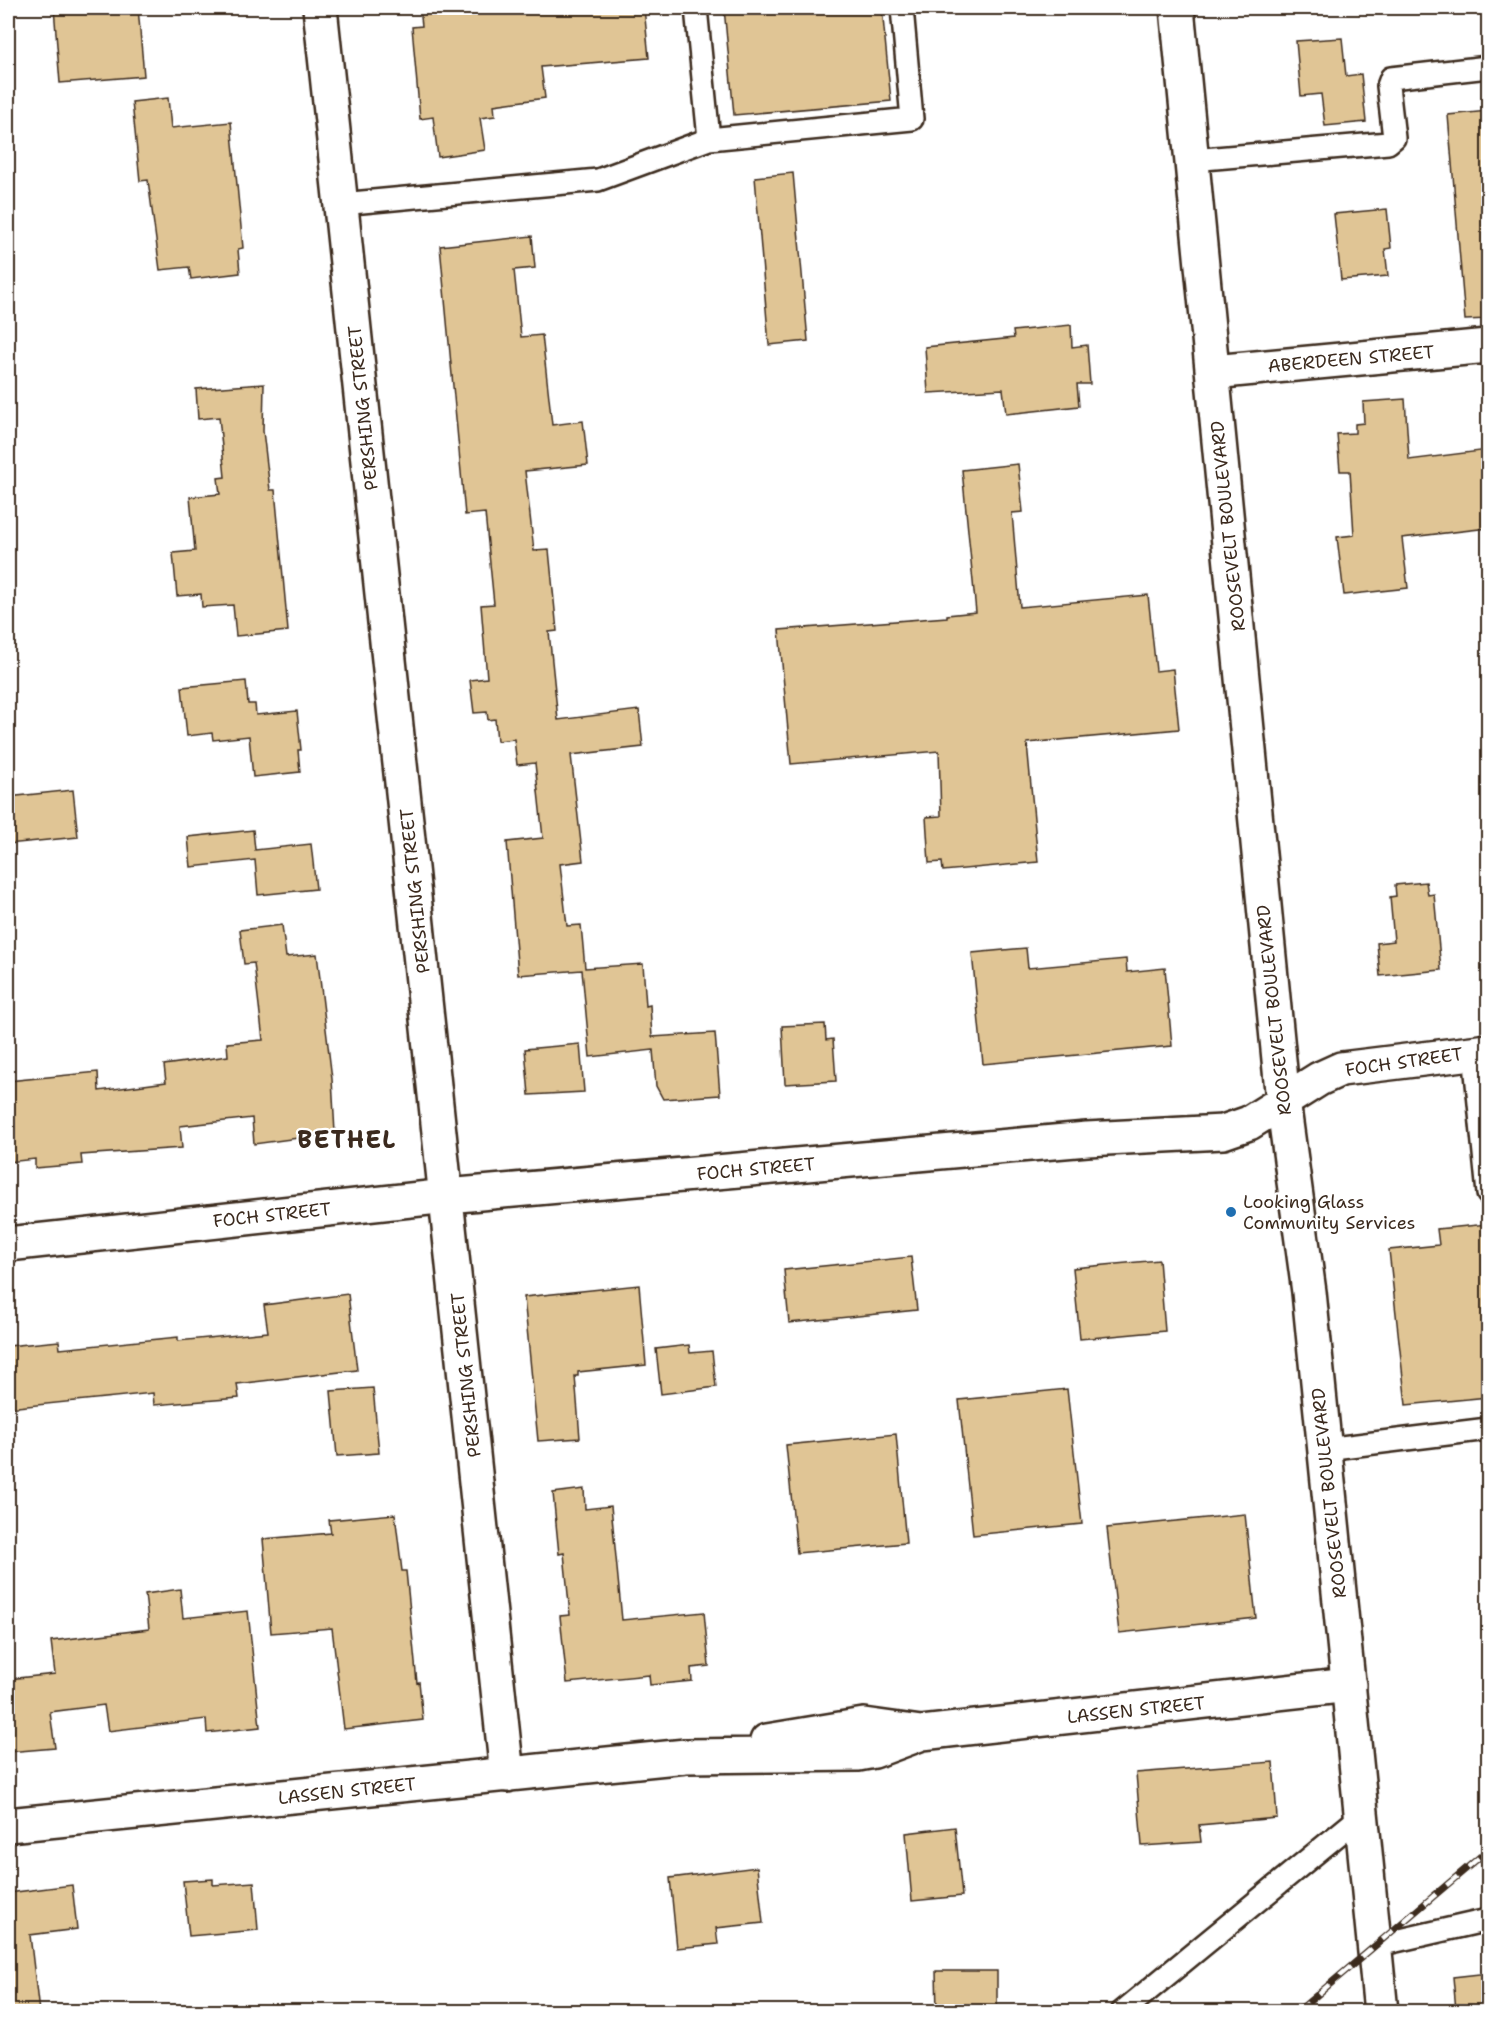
<svg xmlns="http://www.w3.org/2000/svg" width="1496" height="2019" font-family="'Shantell Sans',sans-serif">
	<style>
		.building { fill: #e0c595; stroke: #3b2a1e; stroke-width: 1.5 }
		.lines { fill: none; stroke-linecap: round; stroke-linejoin: round }
		.service-casing { stroke: #3b2a1e; stroke-width: 26 }
		.minor-casing { stroke: #3b2a1e; stroke-width: 38 }
		.secondary-casing { stroke: #3b2a1e; stroke-width: 38 }
		.service { stroke: #fff; stroke-width: 21 }
		.minor { stroke: #fff; stroke-width: 33 }
		.secondary { stroke: #fff; stroke-width: 33 }
		.rail-casing { stroke: #3b2a1e; stroke-width: 7 }
		.rail { stroke: #fff; stroke-width: 4.5; stroke-dasharray: 14; stroke-linecap: butt }
		.poi-dot { fill: #1f6fb2; stroke: #fff; stroke-width: 2 }
		.labels { text-anchor: middle; stroke-width: 4.5; stroke-linejoin: round; paint-order: stroke }
		.street-label { font-size: 18px; fill: #3b2a1e; stroke: #fff }
		.poi-label { font-size: 18px; fill: #3b2a1e; stroke: #fff; text-anchor: start }
		.district-label { font-size: 24px; font-weight: bold; letter-spacing: 1.5px; fill: #3b2a1e; stroke: #fff }
	</style>
	<rect width="100%" height="100%" fill="#fff"/>
	<filter id="ink" filterUnits="userSpaceOnUse"><feTurbulence type="fractalNoise" baseFrequency=".0167" numOctaves="2"/><feDisplacementMap in="SourceGraphic" scale="12" xChannelSelector="R" yChannelSelector="G"/><feConvolveMatrix kernelMatrix="1 2 1 2 8 2 1 2 1" color-interpolation-filters="sRGB"/></filter>
	<g filter="url(#ink)">
		<!-- building -->
		<path class="building" d="M54,8H138L144,76L60,83Z
			M420,8H644L649,58L541,67L545,98L494,105L495,116L480,118L485,150L438,157L433,117L420,119L412,27L422,26Z
			M724,8H882L891,101L734,115Z
			M1342,38L1346,76L1361,74L1366,122L1325,126L1321,94L1301,96L1296,41Z
			M168,98L171,128L231,122L243,248L238,249L240,273L191,279L189,267L160,270L148,180L140,181L132,102Z
			M1488,111V319L1465,320L1448,115Z
			M793,173L808,341L769,345L755,177Z
			M1387,209L1391,248L1385,249L1388,276L1341,280L1334,214Z
			M532,236L535,268L514,270L521,337L542,335L552,425L583,421L588,465L525,471L534,551L549,550L557,631L549,632L558,720L639,710L643,747L571,755L583,861L560,864L567,926L581,925L585,968L643,964L646,1006L650,1005L652,1037L715,1033L720,1095L663,1099L656,1086L653,1050L590,1057L582,970L518,975L507,842L543,838L535,763L517,765L514,739L497,741L495,719L488,720L487,712L474,713L470,680L487,678L481,605L494,604L485,513L465,515L440,246Z
			M1071,325L1072,347L1087,345L1090,384H1077L1079,406L1006,414L1003,389L928,393L925,347L1014,338L1013,331Z
			M264,384L263,431L270,490H275L288,631L236,636L233,605L202,607L201,594L177,596L173,553L195,551L190,497L220,494L218,478L225,477L219,417L198,419L196,389Z
			M1405,399L1409,460L1488,450V489L1484,490L1488,528L1402,538L1408,588L1344,595L1337,537L1354,535L1350,471H1340L1337,434L1355,433V424L1364,423L1363,402Z
			M1018,464L1023,512L1012,513L1020,607L1148,595L1156,671L1173,669L1179,729L1027,743L1038,862L943,871L942,862L929,863L926,817L941,816L939,751L791,764L779,630L947,617V615L976,612L962,470Z
			M246,681L248,704H255L256,715L297,711L301,750H298L300,772L253,777L249,736L213,740L212,733L187,736L182,687Z
			M73,790L78,837L8,844V797Z
			M253,830L255,850L311,844L316,889L258,895L255,860L191,867L188,837Z
			M1426,882L1428,895L1434,894L1441,970L1380,976L1377,943L1394,941L1390,897L1396,896L1395,885Z
			M282,925L286,957L317,954L332,1079L335,1133L254,1144L252,1118L180,1126L182,1148L81,1155L82,1164L35,1168V1159L8,1162V1081L98,1072L99,1091L166,1082L164,1065L228,1056L227,1043L263,1040L254,963L244,964L240,930Z
			M1026,948L1028,968L1126,959L1127,972L1165,968L1172,1046L983,1064L972,953Z
			M825,1024L826,1040L833,1039L836,1081L785,1084L782,1026Z
			M580,1044L584,1092L529,1095L525,1049Z
			M1488,1224V1397L1406,1405L1389,1250L1439,1245L1437,1229Z
			M911,1257L917,1310L789,1323L784,1270Z
			M1159,1260L1165,1331L1080,1339L1073,1268Z
			M639,1285L646,1365L578,1372V1376H575L580,1438L538,1441L524,1297Z
			M348,1294L357,1370L237,1384L239,1398L154,1405L153,1393L8,1408V1346L59,1341L60,1349L178,1337V1341L268,1332L264,1305Z
			M689,1345L690,1353L712,1351L716,1387L661,1394L656,1349Z
			M373,1388L379,1453L337,1456L331,1391Z
			M1067,1389L1082,1524L973,1535L959,1400Z
			M896,1434L906,1543L797,1553L786,1445Z
			M584,1489L585,1509L611,1506L622,1620L704,1612L709,1666L691,1668L692,1681L650,1685L649,1675L567,1683L560,1616L570,1615L564,1553L559,1554L553,1493Z
			M395,1514L402,1571H406L417,1683L419,1682L423,1720L344,1729L332,1628L271,1633L263,1539L331,1533L329,1520Z
			M1245,1514L1256,1618L1119,1633L1107,1528Z
			M180,1589L183,1618L248,1611L260,1727L207,1733L206,1719L108,1731L104,1705L50,1712L55,1748L8,1752V1679L55,1674L51,1641L149,1629L145,1594Z
			M1273,1762L1277,1818L1199,1825L1201,1842L1142,1846L1136,1773Z
			M955,1827L962,1896L912,1901L906,1833Z
			M757,1867L763,1923L716,1928L718,1944L677,1948L670,1878Z
			M213,1879V1885L254,1882L258,1930L189,1936L183,1881Z
			M72,1885L77,1929L30,1935L39,2012H8V1893Z
			M936,1971H997V2012H937Z
			M1488,1973V2007L1456,2010L1453,1977Z"/>
		<g class="lines">
			<!-- service casing -->
			<g class="service-casing">
				<path id="service" d="M696,8L709,139L912,119L902,8
					M1192,160L1388,143L1394,138L1388,86L1391,78L1488,67
					M341,204L598,180L709,139
					M1474,1053L1488,1194
					M1325,1449L1488,1429
					M1374,1946L1488,1920
					M1122,2012L1361,1816"/>
			</g>
			<!-- minor casing -->
			<g class="minor-casing">
				<path id="minor" d="M320,8L507,1775
					M1213,372L1488,346
					M8,1244L447,1196L1087,1139L1223,1132L1249,1123L1319,1079L1341,1069L1488,1051
					M767,1741L864,1725L921,1733
					M8,1825L686,1756L858,1754L874,1751L922,1733L1349,1685"/>
			</g>
			<!-- secondary casing -->
			<g class="secondary-casing">
				<path id="secondary" d="M1177,8L1283,1101L1309,1292L1381,2012"/>
			</g>
			<!-- service -->
			<use href="#service" class="service"/>
			<!-- minor -->
			<use href="#minor" class="minor"/>
			<!-- secondary -->
			<use href="#secondary" class="secondary"/>
			<!-- rail casing -->
			<g class="rail-casing">
				<path id="rail" d="M1297,2012L1488,1850"/>
			</g>
			<!-- rail -->
			<use href="#rail" class="rail"/>
		</g>
	</g>
	<!-- markers -->
	<circle class="poi-dot" cx="1231" cy="1212" r="6"/>
	<g class="labels">
		<!-- street labels -->
		<g class="street-label">
			<text transform="translate(1351 359) rotate(-5)" y="6">ABERDEEN STREET</text>
			<text transform="translate(363 408) rotate(-96)" y="6">PERSHING STREET</text>
			<text transform="translate(1228 526) rotate(-96)" y="6">ROOSEVELT BOULEVARD</text>
			<text transform="translate(415 891) rotate(-96)" y="6">PERSHING STREET</text>
			<text transform="translate(1274 1010) rotate(-96)" y="6">ROOSEVELT BOULEVARD</text>
			<text transform="translate(1404 1062) rotate(-8)" y="6">FOCH STREET</text>
			<text transform="translate(756 1169) rotate(-5)" y="6">FOCH STREET</text>
			<text transform="translate(272 1215) rotate(-6)" y="6">FOCH STREET</text>
			<text transform="translate(466 1375) rotate(-96)" y="6">PERSHING STREET</text>
			<text transform="translate(1329 1493) rotate(-96)" y="6">ROOSEVELT BOULEVARD</text>
			<text transform="translate(1136 1710) rotate(-6)" y="6">LASSEN STREET</text>
			<text transform="translate(347 1791) rotate(-6)" y="6">LASSEN STREET</text>
		</g>
		<!-- poi labels -->
		<g class="poi-label">
			<text x="1243" y="1208">Looking Glass<tspan x="1243" dy="21">Community Services</tspan></text>
		</g>
		<!-- district labels -->
		<g class="district-label">
			<text x="347" y="1148">BETHEL</text>
		</g>
	</g>
	<!-- margin -->
	<rect width="1496" height="2019" fill="none" stroke="#fff" stroke-width="30"/>
	<rect x="15" y="15" width="1466" height="1989" fill="none" stroke="#3b2a1e" stroke-width="2" filter="url(#ink)"/>
</svg>
